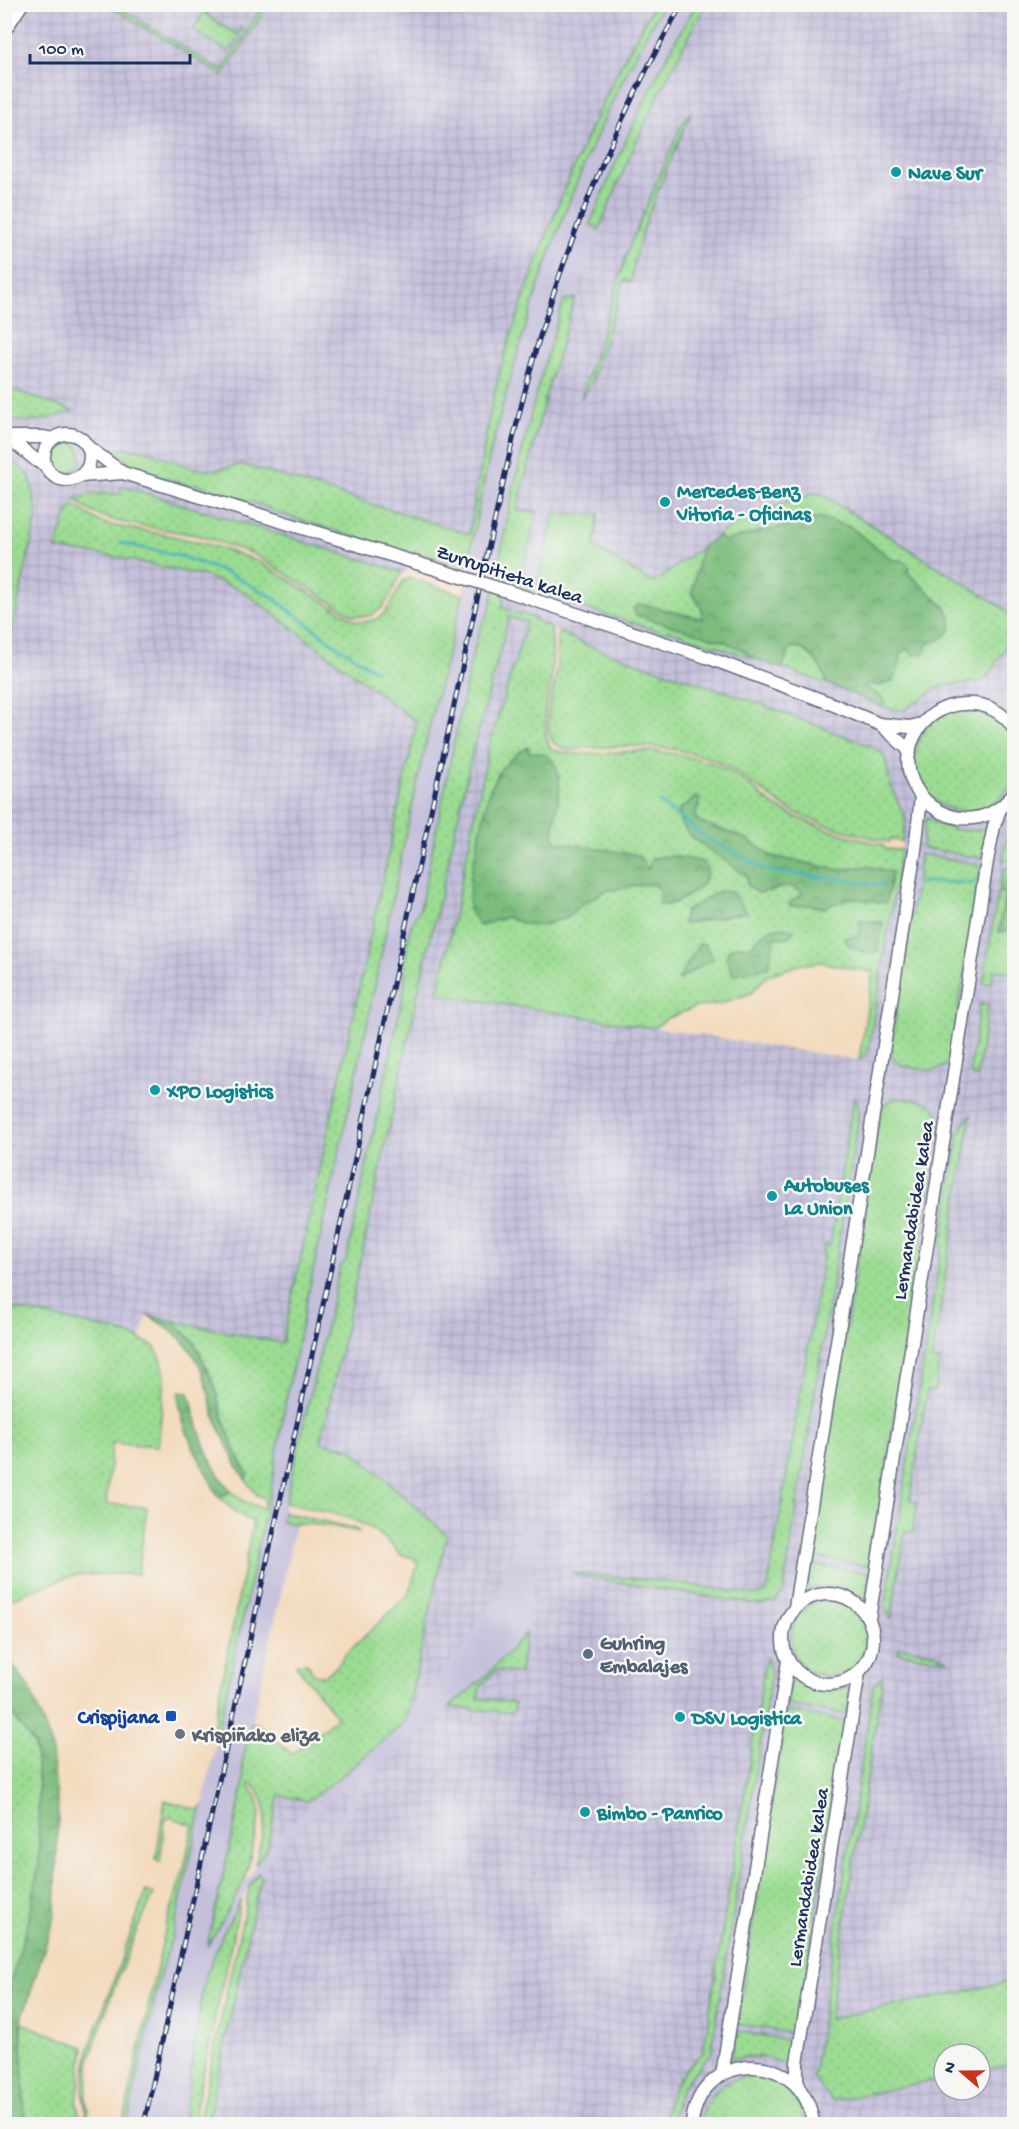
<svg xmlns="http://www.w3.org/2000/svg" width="1019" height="2129" font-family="'Gochi Hand',sans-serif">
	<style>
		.industrial { fill: url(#industrial-grid); fill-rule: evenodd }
		.railway { fill: #c5c0da }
		.grass { fill: url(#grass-dots); stroke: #5b8678; stroke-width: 1.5; fill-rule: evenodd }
		.forest { fill: url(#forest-crowns); stroke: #4c766d; stroke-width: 1.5 }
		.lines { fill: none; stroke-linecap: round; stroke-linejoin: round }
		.stream { stroke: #45b4bc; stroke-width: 3 }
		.minor-casing { stroke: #676b80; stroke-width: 15 }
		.minor { stroke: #fff; stroke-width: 12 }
		.rail-casing { stroke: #1b2f5e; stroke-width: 5 }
		.rail { stroke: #f6f6f2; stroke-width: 3; stroke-dasharray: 9; stroke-linecap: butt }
		.minor-bridge-casing { stroke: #676b80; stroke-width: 15; stroke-linecap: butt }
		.minor-bridge { stroke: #fff; stroke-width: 12 }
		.culture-dot { fill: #0f9aa8; stroke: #f6f6f2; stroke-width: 2 }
		.service-dot { fill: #5c6f8a; stroke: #f6f6f2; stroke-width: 2 }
		.transit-dot { fill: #1a4fb4; stroke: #f6f6f2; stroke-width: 2 }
		.worship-dot { fill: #6b7280; stroke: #f6f6f2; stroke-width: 2 }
		.labels { text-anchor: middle; stroke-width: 5; stroke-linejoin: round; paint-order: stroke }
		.culture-label { font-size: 20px; font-weight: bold; fill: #0d838f; stroke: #f6f6f2; text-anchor: start }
		.street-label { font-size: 20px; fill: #1b2f5e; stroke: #f6f6f2 }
		.service-label { font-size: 20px; font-weight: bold; fill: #4e5e75; stroke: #f6f6f2; text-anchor: start }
		.transit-label { font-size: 20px; font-weight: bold; fill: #164399; stroke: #f6f6f2; text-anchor: end }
		.worship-label { font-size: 20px; font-weight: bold; fill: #5b616d; stroke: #f6f6f2; text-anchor: start }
	</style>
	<defs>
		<pattern id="industrial-grid" width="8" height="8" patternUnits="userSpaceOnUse" patternTransform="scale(1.5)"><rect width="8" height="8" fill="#c5c0da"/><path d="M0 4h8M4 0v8" fill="none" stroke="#a9a5be"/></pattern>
		<pattern id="grass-dots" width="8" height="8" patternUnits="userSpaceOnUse" patternTransform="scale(1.5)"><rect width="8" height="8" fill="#9bdc92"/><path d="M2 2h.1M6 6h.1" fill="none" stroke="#85bd80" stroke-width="1.8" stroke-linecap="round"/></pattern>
		<pattern id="forest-crowns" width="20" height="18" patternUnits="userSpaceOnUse" patternTransform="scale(1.5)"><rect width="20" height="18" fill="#7cbc7c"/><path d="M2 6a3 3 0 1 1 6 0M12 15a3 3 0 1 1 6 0" fill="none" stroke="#659969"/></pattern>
	</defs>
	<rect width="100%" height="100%" fill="#f6f6f2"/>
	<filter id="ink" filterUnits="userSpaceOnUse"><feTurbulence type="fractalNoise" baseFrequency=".0167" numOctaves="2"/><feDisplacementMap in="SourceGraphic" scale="12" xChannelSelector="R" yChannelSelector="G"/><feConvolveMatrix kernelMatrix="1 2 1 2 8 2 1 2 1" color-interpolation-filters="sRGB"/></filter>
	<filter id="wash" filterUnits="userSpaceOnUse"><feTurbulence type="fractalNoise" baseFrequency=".008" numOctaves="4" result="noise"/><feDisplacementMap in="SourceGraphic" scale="24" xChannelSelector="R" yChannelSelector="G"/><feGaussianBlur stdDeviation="1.35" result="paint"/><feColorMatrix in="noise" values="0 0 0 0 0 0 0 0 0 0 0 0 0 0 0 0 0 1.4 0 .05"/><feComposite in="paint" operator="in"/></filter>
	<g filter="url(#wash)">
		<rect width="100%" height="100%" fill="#f3dbbe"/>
		<!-- industrial -->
		<path class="industrial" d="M4,5H654L637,33L605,100L551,221L529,282L499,377L486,432L469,534L455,564L413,551L406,574L123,486L121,494L99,492L86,494L75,500L60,535L56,549L111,556L205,576L243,591L417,722L282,1344L147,1315L141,1339L87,1324L5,1307L4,665L37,515L30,477L5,454Z
			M706,5H1014V620L1002,607L744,518L653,583L594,547L599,514H554L538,584L521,578L537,512H517L547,391L577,291L594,242L632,148L682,48Z
			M509,585L664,633L668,630L828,684L880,706L902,710L908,709L917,700L942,686L973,682L1014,624V2124H207L261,1876L274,1855L267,1849L279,1795L405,1722L447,1535L351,1449L321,1443L428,947L440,899L471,758L509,616L528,621L490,742L438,994L859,1060L865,1056L870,1042L906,819L891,787L886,761L883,754L873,747L753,701L591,647L537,622L534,618L508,611L502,607ZM944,2054H980V2090H944Z"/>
		<!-- railway -->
		<path class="railway" d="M663,5H696L648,91L590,224L599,230L575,298L564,301L550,341L517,467L490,610L481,626L471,660L420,909L415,914L406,950L405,986L346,1261L340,1267L285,1503L282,1522L295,1523L284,1580L242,1764L244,1782L222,1919L267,1849L325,1788L405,1722L408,1709L457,1656L491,1605L506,1574L525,1521L544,1525L530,1572L535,1575L526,1633L489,1673L386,1763L369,1783L348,1815L322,1867L312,1893L292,1965L286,1964L317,1863L338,1818L353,1794L373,1768L318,1810L283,1843L261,1876L258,1874L241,1899L223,1934L204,1980L183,2124H127L160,1975L172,1938L192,1853L272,1483L286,1399L313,1271L364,1039L435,702L463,595L492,446L520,342L544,268L581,170L628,70Z"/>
		<!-- grass -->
		<path class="grass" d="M108,5H115L222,71L263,5H268L223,76Z
			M654,5H663C584,142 532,290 493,443C482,484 476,526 467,568L414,551L412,555L272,511L269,508L197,484L194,487L136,469L131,466V464L115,450C148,443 169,463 199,469C212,472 228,468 241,464L469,534C479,482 485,429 498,378C509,338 523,299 537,261C569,173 607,85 654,5Z
			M696,5H706C665,78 630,152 599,230L590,224C621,149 654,74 696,5Z
			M207,8L210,9L206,15L236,34L240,27L243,29L229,52L193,30Z
			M691,112C670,167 638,223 631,282L624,280L591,384L581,399L629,247L682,124Z
			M575,298L547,391L517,511L537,512L521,578L538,583L554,514H599L594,547L653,583L701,548L692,593L702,609L703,619L641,604L649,620C673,626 738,640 752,658L668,630L665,633L509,585L502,607C512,614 525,613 534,619C540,622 545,625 551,628C553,645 553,663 551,680C547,704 539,726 551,749C577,761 629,747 661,752C683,755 712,761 731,772C747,781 760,796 775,806C807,825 847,836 883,845L885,849L901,850L870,1042L865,1056L859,1060L873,972L819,962L799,965L768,975L751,993L719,1004L696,1007L668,1018L654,1028L438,994L490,742L527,622L509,617L471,758L440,899L428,947L321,1442L351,1449L447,1535L408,1709L405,1722L349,1770L308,1801L279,1795L267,1849L255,1865C261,1835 277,1807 251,1783L249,1785L258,1799L260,1815L245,1880L207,1947L244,1782L242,1764L251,1723H257L292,1754L337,1717L296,1665L307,1663L314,1674L324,1676L335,1668L345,1655L409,1594L418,1563L412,1557L400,1555C372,1516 329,1513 285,1503L340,1267L346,1261L405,986C405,964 405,926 420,909L471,660L481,626L490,610C509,505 530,402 564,301ZM528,747L529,752L559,792L553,829L554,839L559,842L596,850L648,871L707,870C707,873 706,876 705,879C700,891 671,908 659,905L660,893L657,886L645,884L605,891L581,905L567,917L524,924L507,917L494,920ZM687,805L699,806L695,816L697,821L747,839L771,856L840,870L868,866L850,898L823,908L811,905L790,906L789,903L804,893C791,884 784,885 771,892L691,837L680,821L679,809ZM719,891L747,912L684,924L685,911ZM859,920L877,953L863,952L847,944L844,938L858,936L861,930Z
			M5,387L74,411C52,418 27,426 5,418Z
			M49 457a16 16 0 1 1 32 0a16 16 0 1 1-32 0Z
			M5,454L30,477L37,515L5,665Z
			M122,486L402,572C390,594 383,624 352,615L254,554L201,536L120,522L104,517L90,511L75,500C91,492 103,493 120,494Z
			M818,492L1002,607L1014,620V634L986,679C972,686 955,681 940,687C929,691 909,709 904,710C896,711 888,708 880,706L884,703L874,692L861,687L866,684L879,686L899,668L900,654L907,649L940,640L946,608L908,573L902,560H893L850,527L791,526L757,532L725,541L717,536L744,518Z
			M73,504L98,521L109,525L168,535L214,546L258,561L356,621C386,626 391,603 403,581L409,578L463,595L435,702L406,834L364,1039L313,1271L286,1399L272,1483L217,1736L212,1734L253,1522L235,1512L219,1497L231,1491L242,1500L263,1509L265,1498L257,1495L245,1479L248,1475L232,1443L223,1419L215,1387L203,1359L194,1342L173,1321L282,1343L417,722L243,591L205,576L111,556L56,549L66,517Z
			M559,632L591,647L753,701L873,747L883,754L886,761L891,787L906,819L902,842L891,839L889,842C856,834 814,824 785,807C761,792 742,772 716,761C670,742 619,745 570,750C531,745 554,695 557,669C558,657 555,644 559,632Z
			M791,647C810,646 822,669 828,684L782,668Z
			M915 760a51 51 0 1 1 102 0a51 51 0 1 1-102 0Z
			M926,818C947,829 964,834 987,828L982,858L922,848Z
			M1014,827V858L1003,862L1006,842Z
			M921,854L981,865L951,1057L947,1065L934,1071L902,1066L892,1056L891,1045Z
			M998,892L1005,893L999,932L1014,929V973L994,970L991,984L983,983Z
			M980,1004L988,1005L977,1077L972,1076L970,1068Z
			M854,1095L858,1104V1121L783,1593L774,1602L760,1605L575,1575L573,1573L671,1582L756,1595L767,1592L825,1245L830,1246Z
			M896,1098C915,1100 938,1098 940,1122L871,1566L811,1557L880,1112L883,1106Z
			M971,1115L932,1360L939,1361L935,1391H927L910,1500L917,1502L913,1532H905L891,1620L885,1608L959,1134L964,1123Z
			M5,1307L87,1324L128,1334L154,1346L161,1358L165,1378L158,1446L112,1443L106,1504L147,1507L138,1574L73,1575L5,1601Z
			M283,1512L353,1528L360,1532L330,1526L282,1522Z
			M810,1564L870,1573L866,1600C846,1586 829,1583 806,1590Z
			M791 1638a38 38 0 1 1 76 0a38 38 0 1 1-76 0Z
			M526,1633L519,1674L497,1670L481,1685L478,1698L515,1703L513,1713L450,1707L489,1673Z
			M899,1647L935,1653L948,1660L898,1653Z
			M766,1657L769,1663L771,1676L711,2054L688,2079L681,2090L670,2124H657L664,2123C669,2091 677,2074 703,2053Z
			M883,1676L829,2019L1014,1981V2064L980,2071V2054H944V2078L832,2101L813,2077L873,1689L874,1684Z
			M791,1677C811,1690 829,1696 851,1686L846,1714L787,1705Z
			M5,1707L11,1713L35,1746L38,1780L39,1863L29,1919L11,1981L5,2030Z
			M786,1711L845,1721L797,2034L737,2024Z
			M165,1800L197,1810L202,1806L172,1938L160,1975L127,2124H123L166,1926L184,1869L193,1825L169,1817L165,1821L160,1861L156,1859Z
			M258,1873L261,1876L207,2124H198L250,1885Z
			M146,1891L154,1894L136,1932L114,1988L90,2058L86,2099L90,2124H87L83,2089L89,2049Z
			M241,1899L192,2124H183L204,1980L223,1934Z
			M21,2023L84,2047L77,2103L81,2124H25Z
			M736,2031L795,2041L791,2068C771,2056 754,2054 731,2059Z
			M754,2075C781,2079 803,2095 804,2124H701C704,2094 725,2078 754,2075Z"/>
		<!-- forest -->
		<path class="forest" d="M819,517L850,527L893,560H902L909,566L908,573L946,608L951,618V630L940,640L929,642L923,653L915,655L907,649L901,654C899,671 897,686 876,685C870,685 868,683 862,686L882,697L885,703L880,706L828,684C822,669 810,645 791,647L782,668L752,658L746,651L726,642L636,615L633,608L641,604L703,619L702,609L692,593L701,548L717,536L726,541C757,532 788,527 819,517Z
			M528,747L529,752C533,753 540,752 543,754C574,767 551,816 554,839L559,842L638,855L648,870L652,858L674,856L703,862L707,870C707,873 706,876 705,879C700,891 671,907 659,905L660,893L657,886L645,884L605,891L581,905L567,917L545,925L524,924L507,917L479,926L469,909L470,878L489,792L500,770L519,752Z
			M695,797L700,799L695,816L697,821L747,839L771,856L840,870L868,866L892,872L886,903L850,898L823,908L811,905L790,906L789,903L803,893C786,879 777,891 758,893L747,885V876L691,837L680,821L679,809L687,805Z
			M1014,865V929L999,932L1005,893L998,892L1003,868Z
			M719,891L732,892L747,912L683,924L685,911Z
			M859,920L883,922L877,953C865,952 850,950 844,938L858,936L861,929Z
			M784,927L794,931L789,937L775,938L768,967L733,975L726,956L729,949L737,946H751C762,933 766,929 784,927Z
			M699,944H705L713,959C699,964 692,974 678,980Z
			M147,1315L173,1321L194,1342L215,1387L223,1419L232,1443L248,1475L245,1479C233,1460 224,1440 216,1420C209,1402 208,1383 200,1366C188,1341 169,1327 147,1315Z
			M179,1391L189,1392C198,1427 206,1464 231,1491L219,1497L215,1491C201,1460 177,1425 179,1391Z
			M4,1652L30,1689L51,1743L58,1810L55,1914L21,2023L25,2124H10V2085L5,2030L11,1981L29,1919L39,1863L38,1780L35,1746L11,1713L5,1707Z"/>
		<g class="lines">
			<!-- stream -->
			<path class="stream" d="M121,543L180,556L228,573L269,595L334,644L376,671
				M659,802L708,839L766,870L883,885
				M920,882L974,883
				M1013,882H1014"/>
		</g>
	</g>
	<g filter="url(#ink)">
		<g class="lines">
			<!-- minor casing -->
			<g class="minor-casing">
				<path id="minor" d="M4,10L8,4
					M4,31L22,4
					M44 457a23 23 0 1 1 46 0a23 23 0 1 1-46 0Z
					M4,434L37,461L45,465
					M11,437H44L53,439
					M88,447L123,473L410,561
					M81,476L123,473
					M507,591L706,657L827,702L879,724L909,727L922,724
					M880,724L910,751
					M1014,729C1004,712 984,702 964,704C946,705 931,713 920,727C876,787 966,857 1014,793
					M783 1639a45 45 0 1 1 90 0a45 45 0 1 1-90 0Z
					M795,1607L915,850L921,797
					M869,1619L987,861L994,826L1000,809
					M722,2075L788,1661
					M800,2089L797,2079V2063L859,1672
					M692,2124C699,2048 805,2048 813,2124"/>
			</g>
			<!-- minor -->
			<use href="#minor" class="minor"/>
			<!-- rail casing -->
			<g class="rail-casing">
				<path id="rail" d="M144,2124L487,554C504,479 520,403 542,329C577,216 623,107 682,4"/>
			</g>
			<!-- rail -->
			<use href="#rail" class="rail"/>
			<!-- minor-bridge casing -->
			<g class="minor-bridge-casing">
				<path id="minor-bridge" d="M410,561L507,591"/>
			</g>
			<!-- minor-bridge -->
			<use href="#minor-bridge" class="minor-bridge"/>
		</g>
	</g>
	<!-- markers -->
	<g class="culture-dot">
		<circle cx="896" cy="172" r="6"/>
		<circle cx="665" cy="502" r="6"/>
		<circle cx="155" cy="1090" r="6"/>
		<circle cx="772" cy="1196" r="6"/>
		<circle cx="680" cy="1717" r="6"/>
		<circle cx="585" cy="1812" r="6"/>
	</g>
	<circle class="service-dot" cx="588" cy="1654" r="6"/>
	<rect class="transit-dot" x="165" y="1710" width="12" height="12" rx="3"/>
	<circle class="worship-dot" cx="180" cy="1734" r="6"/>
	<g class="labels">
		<!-- culture labels -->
		<g class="culture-label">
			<text x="908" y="179">Nave Sur</text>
			<text x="677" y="497">Mercedes-Benz<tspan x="677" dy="23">Vitoria - Oficinas</tspan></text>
			<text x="167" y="1097">XPO Logistics</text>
			<text x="784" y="1191">Autobuses<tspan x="784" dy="23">La Union</tspan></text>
			<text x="692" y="1724">DSV Logistica</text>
			<text x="597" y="1819">Bimbo - Panrico</text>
		</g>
		<!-- street labels -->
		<g class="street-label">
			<text transform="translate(510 573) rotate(18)" y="7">Zurrupitieta kalea</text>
			<text transform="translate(912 1210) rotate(-81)" y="7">Lermandabidea kalea</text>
			<text transform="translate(807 1877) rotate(-81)" y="7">Lermandabidea kalea</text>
		</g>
		<!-- service labels -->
		<g class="service-label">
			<text x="600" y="1649">Guhring<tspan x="600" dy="23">Embalajes</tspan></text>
		</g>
		<!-- transit labels -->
		<g class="transit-label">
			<text x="159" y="1723">Crispijana</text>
		</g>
		<!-- worship labels -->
		<g class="worship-label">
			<text x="192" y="1741">Krispiñako eliza</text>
		</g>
	</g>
	<!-- margin -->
	<rect width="1019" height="2129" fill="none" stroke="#f6f6f2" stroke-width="24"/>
	<!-- north arrow -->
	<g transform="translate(962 2072) rotate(290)"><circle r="28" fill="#f6f6f2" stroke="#9ea6b7" stroke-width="1.5"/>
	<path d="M0-4.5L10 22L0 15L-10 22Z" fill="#c8321e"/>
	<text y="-9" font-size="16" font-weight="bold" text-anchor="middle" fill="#1b2f5e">N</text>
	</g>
	<!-- scale -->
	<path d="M30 54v9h160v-9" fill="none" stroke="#1b2f5e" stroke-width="3"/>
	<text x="39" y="54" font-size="18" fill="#1b2f5e" stroke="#f6f6f2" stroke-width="4.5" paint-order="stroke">100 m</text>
</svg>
